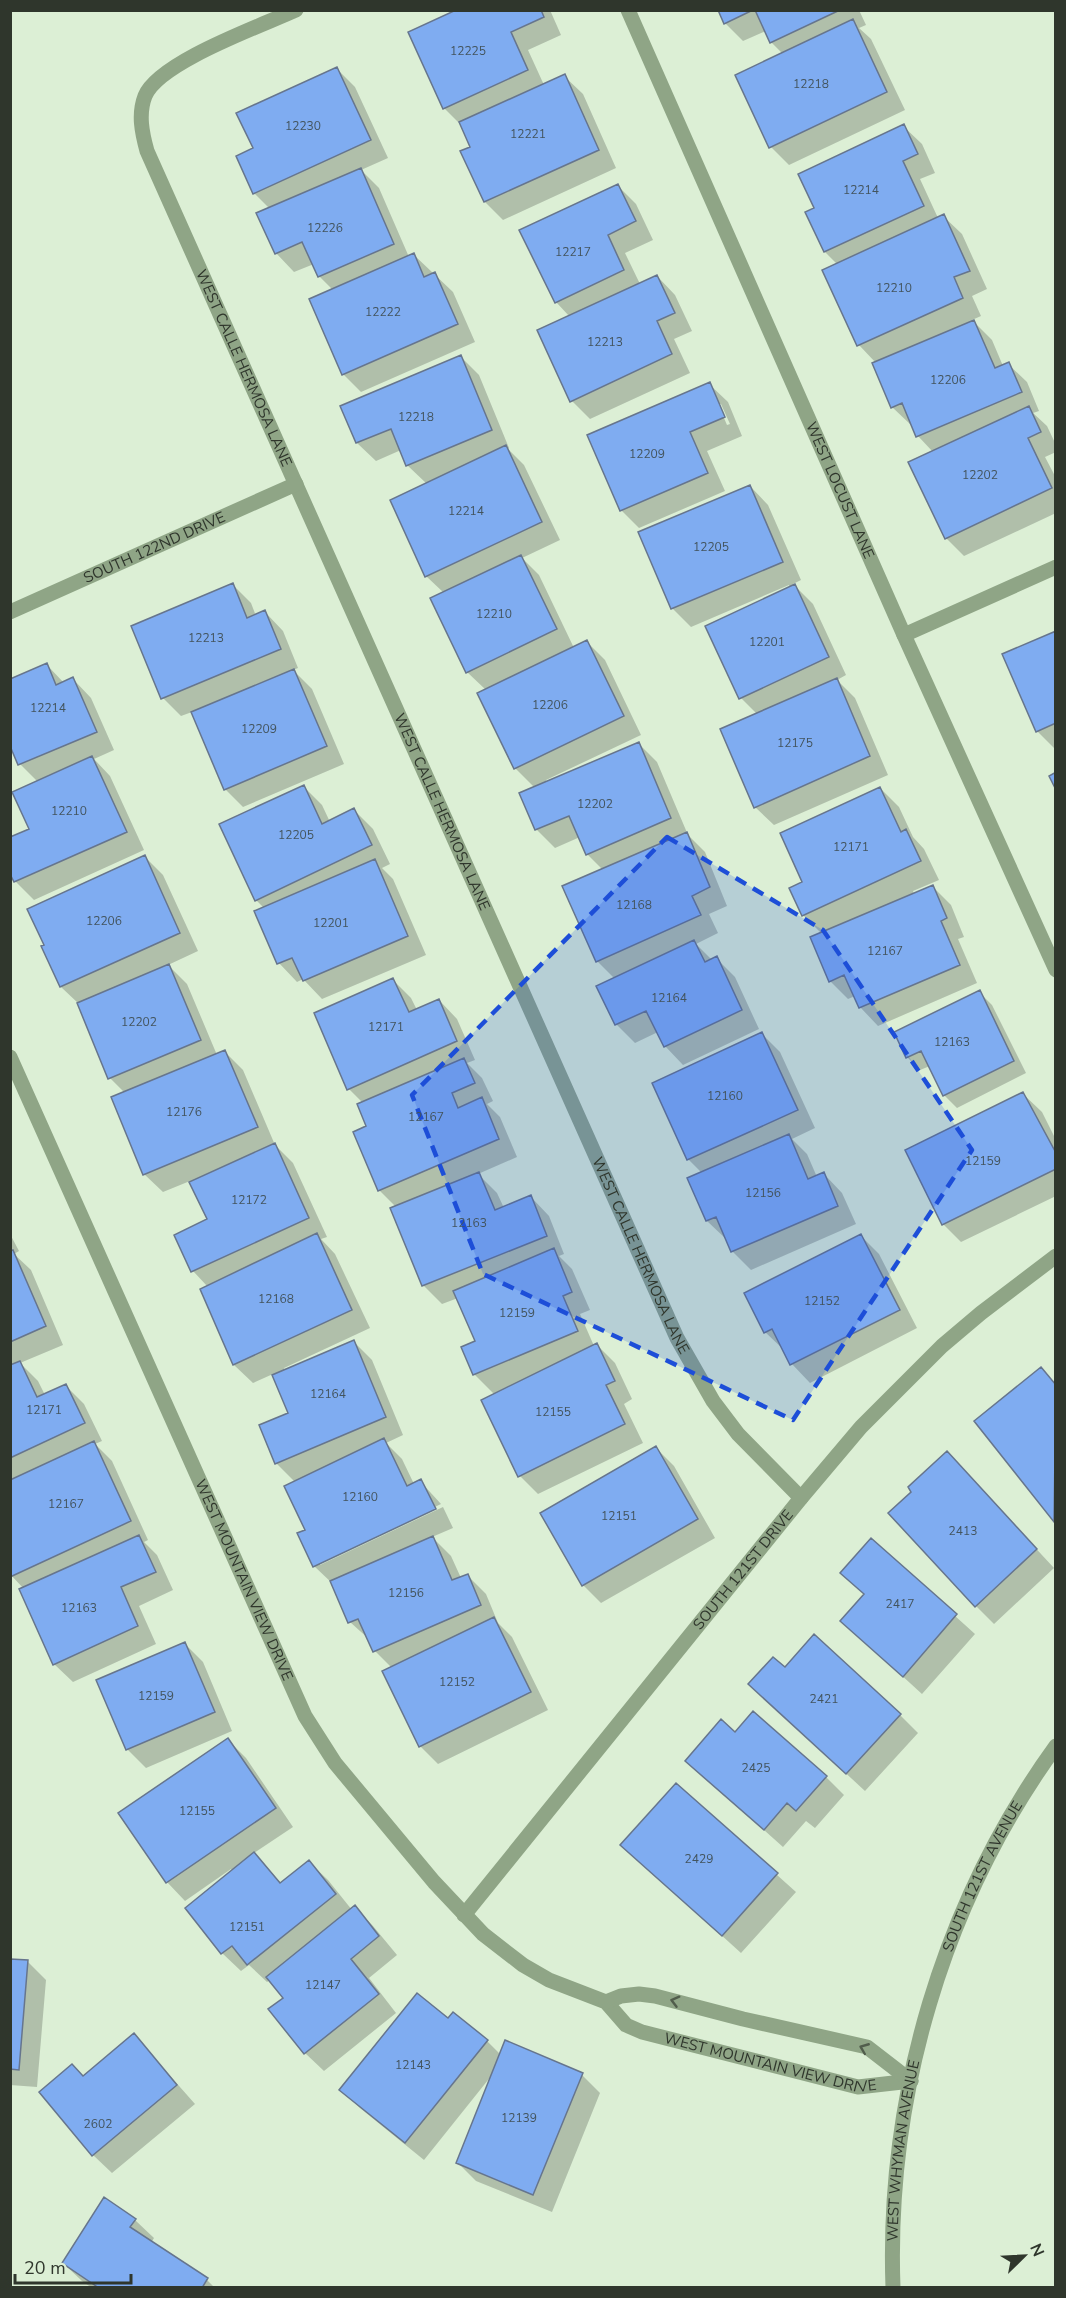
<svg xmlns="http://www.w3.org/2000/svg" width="1066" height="2298" font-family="'Nunito Sans',sans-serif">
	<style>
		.shadow { fill: #0003; fill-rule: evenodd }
		.building { fill: #7facf1; stroke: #66758d; stroke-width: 1.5 }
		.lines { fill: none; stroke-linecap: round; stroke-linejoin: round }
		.minor { stroke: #8fa586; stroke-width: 15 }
		.tertiary { stroke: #8fa586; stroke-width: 15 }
		.oneway { stroke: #515d4c }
		.marked { fill: #1d4ed8; fill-opacity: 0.2; stroke: #1d4ed8; stroke-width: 4.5; stroke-dasharray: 12 8; stroke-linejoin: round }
		.labels { text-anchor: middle; stroke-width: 4.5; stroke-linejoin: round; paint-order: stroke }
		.number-label { font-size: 12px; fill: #43545d }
		.street-label { font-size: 15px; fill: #2f362c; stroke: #dcefd5 }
	</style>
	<rect width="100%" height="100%" fill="#dcefd5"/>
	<!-- shadow -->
	<path class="shadow" d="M460,10H550L561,35L528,50L544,85L564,76L583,94L616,168L503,220L485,202L462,152L472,147L463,127L444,108Z
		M719,10H859L866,25L859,28L871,39L905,110L789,165L771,147L783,54L771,42L766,31L743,41L725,23Z
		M336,68L355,87L388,158L361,170L379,188L409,257L414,255L453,292L475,342L361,392L343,374L333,290L319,276L314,264L294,272L276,253L270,209L254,193L255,149Z
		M903,126L922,144L935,173L920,179L938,218L943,216L962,234L987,289L972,296L981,316L972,320L992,340L1003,366L1008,364L1027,382L1039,411L1033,413L1047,426L1056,445V452L1045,457L1056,478V513L964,556L946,538L933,452L918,436L913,425H911L892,407L876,363L859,345L837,264L825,252L816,209Z
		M617,185L636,204L653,240L625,253L640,284L657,276L675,295L692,331L674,339L690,373L590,419L572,401L570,317L556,302Z
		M461,357L479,375L509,448L508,449L524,465L560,540L522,558L539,575L574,648L587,642L605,660L641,735L546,780L547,783L639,744L657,762L688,835L705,852L727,906L709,914L718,933L696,944L712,960L716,958L735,977L759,1029L683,1065L665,1046L658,1032L635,1043L616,1024L615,979L597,961L564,887L603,870L587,854L580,837L555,848L536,829L535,788L515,768L486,690L467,672L444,593L426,576L427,484L407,465L401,450L376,461L357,443L342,407Z
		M709,384L728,402L742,436L707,451L725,491L639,528L621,510ZM718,404H721L730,424L727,425Z
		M750,486L768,505L801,580L793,584L813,604L846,675L837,680L855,698L888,775L774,825L755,807L757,714L741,698L790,588L789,585L691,627L673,609L640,533Z
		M233,585L251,603L256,616L265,612L283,631L298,668L293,670L312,689L344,764L243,807L225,789L192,712L181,716L163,698Z
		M1056,633V749H1055L1037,731Z
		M47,665L64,683L73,679L91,698L114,750L94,759L110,776L144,850L34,900L16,882L10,870L31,830L38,782L20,764L13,749L10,750V680Z
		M304,787L322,805L330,822L354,810L373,829L390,864L382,868L393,879L426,955L322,999L303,979L297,982L279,963L256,912L264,908L256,900Z
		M880,788L899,807L913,837L924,849L939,880L913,891L914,894L932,886L951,905L964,937L958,939L977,983L878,1026L860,1007L855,996L848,999L830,981L822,934L803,915L804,882Z
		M145,857L163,875L198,951L168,965L187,984L217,1055L224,1051L243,1070L275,1145L293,1163L327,1237L321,1239L335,1254L370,1328L284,1368L285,1371L354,1342L372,1360L403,1435L386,1443L402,1459L414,1484L420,1481L441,1504L320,1562V1565L443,1507L453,1528L432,1537L451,1556L461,1578L467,1575L486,1594L498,1623L512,1637L548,1710L438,1764L420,1746L392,1668L375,1651L370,1640L350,1622L333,1584L314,1566L295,1482L276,1463L290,1414L273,1374L253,1383L234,1365L202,1289L208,1287L193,1271L176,1235L209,1220L190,1181L163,1192L144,1174L125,1093L110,1078L79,1004L61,987Z
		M393,980L411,998L417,1010L439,1000L457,1019L475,1060L467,1063L482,1078L493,1101L487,1104L500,1117L517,1157L478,1174L497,1193L504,1208L531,1197L549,1216L564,1254L559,1256L572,1269L590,1310L580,1314L594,1346L597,1345L615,1363L632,1399L624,1404L643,1443L538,1494L520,1476L495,1395L474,1374L463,1348L477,1342L458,1298L442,1304L424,1286L392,1209L397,1208L379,1190L363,1103L349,1089Z
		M979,992L992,1005L1026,1073L957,1108L944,1095L930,1066L920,1070L908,1058L896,1033Z
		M762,1034L780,1052L815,1128L792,1139L807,1154L817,1177L824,1174L842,1193L856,1224L751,1270L732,1251L726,1239L707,1221L689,1179L702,1173L688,1159Z
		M1023,1094L1042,1112L1056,1140V1196L961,1242L943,1224Z
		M10,1234L19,1251L14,1254L31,1270L63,1345L20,1363L38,1381L45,1395L66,1386L84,1404L102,1441L95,1444L112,1461L148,1540L144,1542L157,1555L173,1590L139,1606L156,1644L73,1682L54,1664L24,1589L10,1574Z
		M861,1236L879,1254L917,1328L810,1383L792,1364L784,1350L765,1332Z
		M1041,1369L1056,1384V1521L976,1421Z
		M656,1448L674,1466L715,1538L601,1603L583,1585Z
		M965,1472L1054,1568L994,1624L976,1606Z
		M871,1540L975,1634L922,1694L842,1621L865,1595L842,1573Z
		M185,1644L203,1662L232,1731L146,1768L127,1749Z
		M785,1669L900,1715L918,1733L865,1791L769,1702Z
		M736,1734L826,1777L844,1795L815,1828L806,1821L783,1847L687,1761Z
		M228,1740L246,1758L293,1827L254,1853L282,1884L309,1862L328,1880L352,1910L355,1907L373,1926L397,1955L369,1978L396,2013L324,2071L305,2053L285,1998L270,1980L267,1982L249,1965L241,1971L222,1953L233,1871L231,1869L185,1901L167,1882L120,1814Z
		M677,1785L796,1892L741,1953L622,1845Z
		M10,1960L28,1962L46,1980L37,2087L10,2085Z
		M449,2021L487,2041L501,2055L582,2075L600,2093L552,2212L476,2181L458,2163L492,2075L424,2160L360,2108L341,2090Z
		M134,2035L195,2104L112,2173L93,2155L84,2077Z
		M104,2199L135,2220L154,2238L151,2243L207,2280L215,2288H92L82,2281L63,2263Z"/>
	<!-- building -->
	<path class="building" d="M456,10H541L544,17L511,32L528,70L443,109L408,32Z
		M718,10H753L724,24Z
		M755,10H840L770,43Z
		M853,19L887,92L769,148L735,75Z
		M337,67L371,140L253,194L236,156L253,148L236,113Z
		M565,74L599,150L484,202L460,151L470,147L459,122Z
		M904,124L918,154L903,161L924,206L824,252L805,212L814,208L798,174Z
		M361,168L394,244L318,277L302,242L275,254L256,213Z
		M618,184L636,221L608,235L624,270L555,303L519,230Z
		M944,214L970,271L954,277L963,298L857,346L822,270Z
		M414,253L424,277L435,272L458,324L342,375L309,299Z
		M657,275L675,313L657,321L672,354L570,402L537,330Z
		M974,320L995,368L1009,362L1022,392L916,437L902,403L891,408L872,363Z
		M461,355L492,430L406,466L391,429L356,443L340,406Z
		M710,382L725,417L690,432L708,473L620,511L587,435Z
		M1029,406L1041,432L1028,438L1052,488L945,539L908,462Z
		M506,445L542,522L425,577L390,500Z
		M750,485L783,562L671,609L638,532Z
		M521,555L557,629L466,673L430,598Z
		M233,583L247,618L265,610L281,649L161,699L131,626Z
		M795,584L829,657L739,699L705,626Z
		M1056,631V723L1036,732L1002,654Z
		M587,640L624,716L514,769L477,693Z
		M47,663L56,685L73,677L97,732L18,765L10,746V679Z
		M294,669L327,746L224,790L191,712Z
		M837,678L870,756L754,808L720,729Z
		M639,742L671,818L586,855L569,816L535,830L519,793Z
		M92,756L127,832L14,882L10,874V837L29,829L12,792Z
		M1056,772V790L1049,776Z
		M304,785L322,824L354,808L372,845L255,901L219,824Z
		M880,787L901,832L906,829L921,861L802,916L789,888L802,882L780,833Z
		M687,832L710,887L692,896L701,915L596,962L562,886Z
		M145,855L180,933L60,987L41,946L44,945L27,909Z
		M375,859L408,936L303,981L292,958L277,964L254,911Z
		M933,885L947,918L941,921L960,965L859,1008L844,975L829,982L810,937Z
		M694,940L705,962L717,956L742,1010L664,1047L646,1011L615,1025L596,986Z
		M169,964L201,1040L108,1079L77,1003Z
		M393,978L409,1012L439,999L457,1041L347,1090L314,1013Z
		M980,990L1014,1061L943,1096L921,1051L906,1058L894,1032Z
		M762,1032L798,1110L687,1160L652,1083Z
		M225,1050L258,1127L143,1175L111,1097Z
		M464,1058L475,1083L452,1093L458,1108L482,1097L499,1139L378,1191L353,1132L366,1126L357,1104Z
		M1023,1092L1056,1153V1169L942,1225L905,1150Z
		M789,1134L808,1179L824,1172L838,1206L731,1252L716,1217L706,1221L687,1178Z
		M275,1143L309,1218L191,1272L174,1235L207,1219L189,1182Z
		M479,1172L495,1210L531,1195L547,1236L422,1286L390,1208Z
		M317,1233L352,1310L233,1365L200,1289Z
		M861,1234L900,1310L790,1365L772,1329L764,1333L744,1293Z
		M554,1248L572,1292L563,1296L578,1331L473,1375L461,1347L475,1341L453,1291Z
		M13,1250L46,1326L10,1342V1251Z
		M354,1340L386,1417L275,1464L259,1425L288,1413L272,1375Z
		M597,1343L615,1381L606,1385L625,1424L518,1477L481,1400Z
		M20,1361L37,1397L66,1384L85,1423L10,1458V1365Z
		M1041,1367L1056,1385L1054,1522L974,1421Z
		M384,1438L407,1486L421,1479L436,1509L313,1567L297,1533L305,1530L284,1486Z
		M94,1441L131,1521L10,1577V1480Z
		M656,1446L698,1519L582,1586L540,1513Z
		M947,1451L1037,1549L975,1607L888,1513L911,1492L908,1487Z
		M139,1535L156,1572L121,1587L138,1626L53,1665L19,1589Z
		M433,1536L452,1580L468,1574L481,1605L373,1652L358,1619L348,1623L330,1581Z
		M871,1538L957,1614L903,1677L840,1621L864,1594L840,1573Z
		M494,1617L531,1692L419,1747L382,1671Z
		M814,1634L901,1714L846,1774L748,1684L773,1657L785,1667Z
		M185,1642L215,1712L126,1750L96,1680Z
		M753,1711L827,1776L796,1811L787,1803L764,1830L685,1761L721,1719L735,1732Z
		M228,1738L276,1808L166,1883L118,1813Z
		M676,1783L778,1873L722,1936L620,1845Z
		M254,1852L280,1883L309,1860L336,1894L247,1965L232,1946L221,1954L185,1908Z
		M355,1905L379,1936L351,1959L379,1994L304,2054L268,2009L283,1998L266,1977Z
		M10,1959L28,1960L19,2070L10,2069Z
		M417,1993L448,2018L453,2012L488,2040L405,2143L339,2090Z
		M134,2033L177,2085L92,2156L39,2092L72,2064L83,2076Z
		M505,2040L583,2073L533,2195L456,2163Z
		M104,2197L136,2219L130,2227L208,2278L202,2288H99L62,2263Z"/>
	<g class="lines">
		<!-- minor -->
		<g class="minor">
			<path id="s1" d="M296,10C261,26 159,62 145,96C138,114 142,133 147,151L677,1338L713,1401L738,1434L801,1498"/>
			<path id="s2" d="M628,10L904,635L1056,970"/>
			<path id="s3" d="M10,612L296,484"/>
			<path d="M904,635L1056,567"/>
			<path id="s4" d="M10,1057L305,1716L335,1763L434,1882L483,1934L523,1965L549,1980L606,2002L626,2025L642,2032L858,2087L911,2081"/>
			<path id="s5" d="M464,1915L801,1498L861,1427L942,1346L981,1313L1056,1256"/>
			<path d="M606,2002L621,1996L639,1994L655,1996L743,2019L867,2047L911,2081"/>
		</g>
		<!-- tertiary -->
		<path class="tertiary" id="s6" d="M893,2288C886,2096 943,1902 1056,1746"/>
	</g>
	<!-- one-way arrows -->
	<defs><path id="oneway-chevron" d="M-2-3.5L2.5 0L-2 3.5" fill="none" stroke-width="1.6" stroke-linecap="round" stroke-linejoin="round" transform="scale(1.5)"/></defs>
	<g class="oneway">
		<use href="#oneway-chevron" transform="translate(675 2001) rotate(-165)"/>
		<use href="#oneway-chevron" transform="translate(864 2048) rotate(-158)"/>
	</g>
	<!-- marked area -->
	<path class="marked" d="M667,837L823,930L972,1150L793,1420L483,1274L412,1095Z"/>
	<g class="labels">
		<!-- number labels -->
		<g class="number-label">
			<text x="468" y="55">12225</text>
			<text x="811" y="88">12218</text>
			<text x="303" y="130">12230</text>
			<text x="528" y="138">12221</text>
			<text x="861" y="194">12214</text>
			<text x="325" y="232">12226</text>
			<text x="573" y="256">12217</text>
			<text x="894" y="292">12210</text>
			<text x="383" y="316">12222</text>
			<text x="605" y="346">12213</text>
			<text x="948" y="384">12206</text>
			<text x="416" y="421">12218</text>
			<text x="647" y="458">12209</text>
			<text x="980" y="479">12202</text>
			<text x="466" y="515">12214</text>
			<text x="711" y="551">12205</text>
			<text x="494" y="618">12210</text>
			<text x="206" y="642">12213</text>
			<text x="767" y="646">12201</text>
			<text x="550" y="709">12206</text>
			<text x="48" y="712">12214</text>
			<text x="259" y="733">12209</text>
			<text x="795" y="747">12175</text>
			<text x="595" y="808">12202</text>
			<text x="69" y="815">12210</text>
			<text x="296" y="839">12205</text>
			<text x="851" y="851">12171</text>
			<text x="634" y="909">12168</text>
			<text x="104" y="925">12206</text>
			<text x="331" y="927">12201</text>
			<text x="885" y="955">12167</text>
			<text x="669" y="1002">12164</text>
			<text x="139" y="1026">12202</text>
			<text x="386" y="1031">12171</text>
			<text x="952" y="1046">12163</text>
			<text x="725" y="1100">12160</text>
			<text x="184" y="1116">12176</text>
			<text x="426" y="1121">12167</text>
			<text x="983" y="1165">12159</text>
			<text x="763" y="1197">12156</text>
			<text x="249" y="1204">12172</text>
			<text x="469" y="1227">12163</text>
			<text x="276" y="1303">12168</text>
			<text x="822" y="1305">12152</text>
			<text x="517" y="1317">12159</text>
			<text x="328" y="1398">12164</text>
			<text x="44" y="1414">12171</text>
			<text x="553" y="1416">12155</text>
			<text x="360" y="1501">12160</text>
			<text x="66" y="1508">12167</text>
			<text x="619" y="1520">12151</text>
			<text x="963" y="1535">2413</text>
			<text x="406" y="1597">12156</text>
			<text x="900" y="1608">2417</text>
			<text x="79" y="1612">12163</text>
			<text x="457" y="1686">12152</text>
			<text x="156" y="1700">12159</text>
			<text x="824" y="1703">2421</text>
			<text x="756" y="1772">2425</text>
			<text x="197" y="1815">12155</text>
			<text x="699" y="1863">2429</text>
			<text x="247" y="1931">12151</text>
			<text x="323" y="1989">12147</text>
			<text x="413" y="2069">12143</text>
			<text x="519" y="2122">12139</text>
			<text x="98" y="2128">2602</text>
		</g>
		<!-- street labels -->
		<g class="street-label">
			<text dy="5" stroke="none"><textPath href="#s1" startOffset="470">WEST CALLE HERMOSA LANE</textPath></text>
			<text dy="5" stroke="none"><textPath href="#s2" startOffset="525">WEST LOCUST LANE</textPath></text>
			<text dy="5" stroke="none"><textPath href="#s3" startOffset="158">SOUTH 122ND DRIVE</textPath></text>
			<text dy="5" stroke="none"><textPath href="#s1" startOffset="956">WEST CALLE HERMOSA LANE</textPath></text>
			<text dy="5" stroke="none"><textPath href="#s1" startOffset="1442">WEST CALLE HERMOSA LANE</textPath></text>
			<text dy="5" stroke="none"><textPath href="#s5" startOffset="444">SOUTH 121ST DRIVE</textPath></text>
			<text dy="5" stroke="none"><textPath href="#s4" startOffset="573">WEST MOUNTAIN VIEW DRIVE</textPath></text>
			<text dy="5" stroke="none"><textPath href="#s6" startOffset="426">SOUTH 121ST AVENUE</textPath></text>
			<text dy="5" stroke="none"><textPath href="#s4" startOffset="1326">WEST MOUNTAIN VIEW DRIVE</textPath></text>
			<text dy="5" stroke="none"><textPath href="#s6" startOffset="138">WEST WHYMAN AVENUE</textPath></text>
		</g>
	</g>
	<!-- border -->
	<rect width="1066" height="2298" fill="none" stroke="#2f362c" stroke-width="24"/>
	<!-- north arrow -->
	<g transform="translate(1024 2256) rotate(66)" stroke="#dcefd5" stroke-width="4.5" paint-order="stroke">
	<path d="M0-4.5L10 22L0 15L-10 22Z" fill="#2f362c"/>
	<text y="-9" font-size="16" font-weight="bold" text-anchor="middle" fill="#2f362c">N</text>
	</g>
	<!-- scale -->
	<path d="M15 2274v9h116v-9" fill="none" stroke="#2f362c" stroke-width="3"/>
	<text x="24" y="2274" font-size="18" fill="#2f362c" stroke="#dcefd5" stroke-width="4.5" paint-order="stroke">20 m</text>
</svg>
